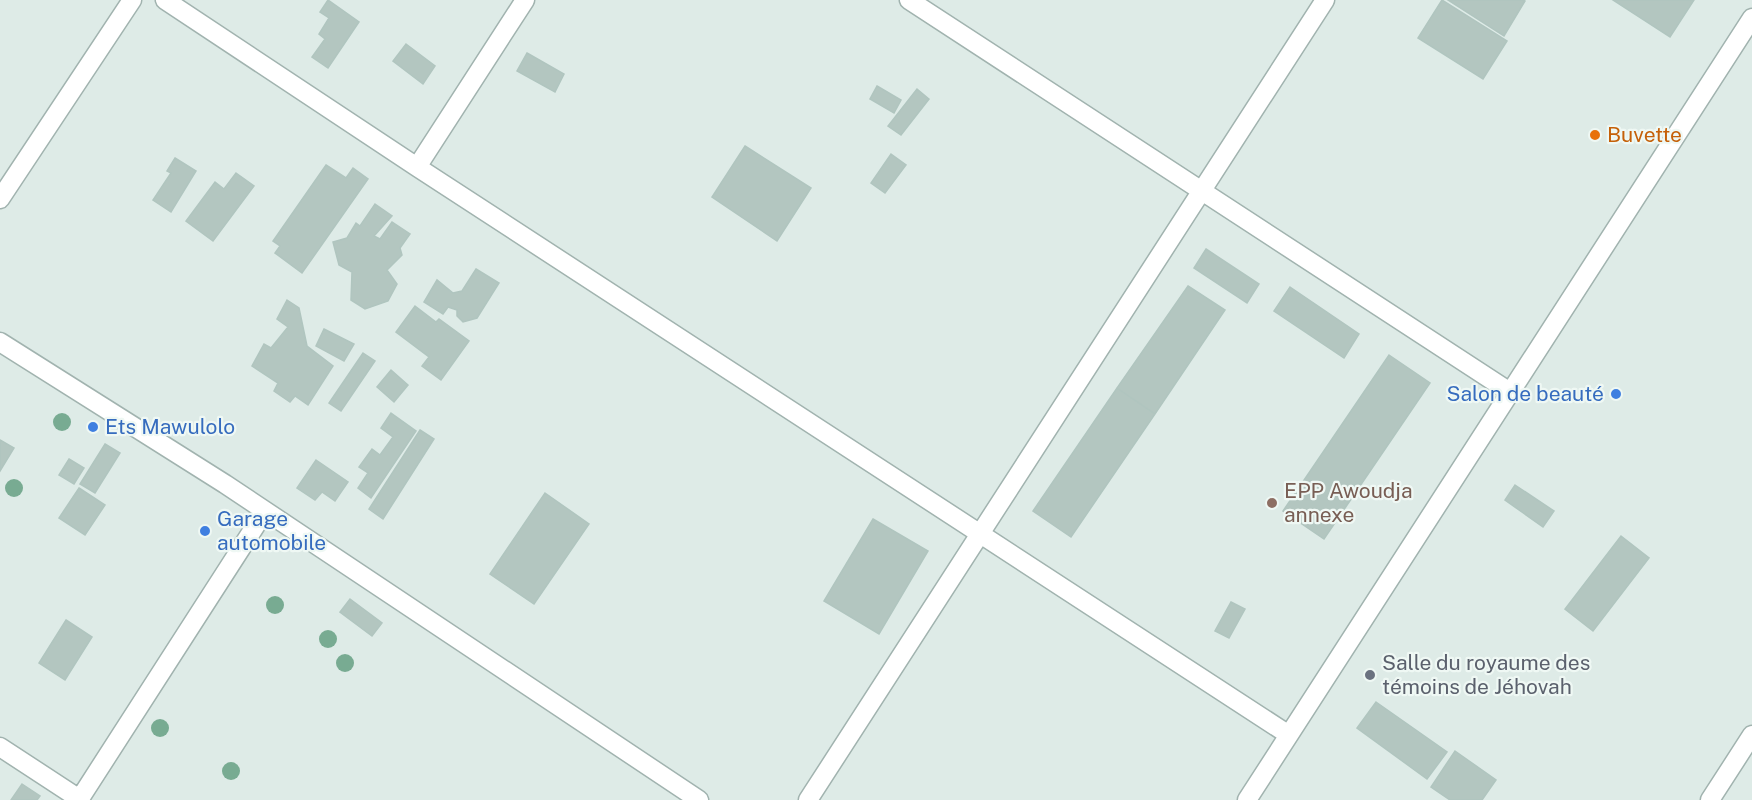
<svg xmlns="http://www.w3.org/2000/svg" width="1752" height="800" font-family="'Public Sans',sans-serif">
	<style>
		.building { fill: #b3c6c0; stroke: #b0c5bf; stroke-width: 1.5 }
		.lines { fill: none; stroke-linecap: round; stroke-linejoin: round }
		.minor-casing { stroke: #a1b3af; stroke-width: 21 }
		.minor { stroke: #fff; stroke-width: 18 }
		.tree { fill: #78ab92 }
		.food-dot { fill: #e8710a; stroke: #eff8f4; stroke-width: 2 }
		.shop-dot { fill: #3f7fe0; stroke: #eff8f4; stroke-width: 2 }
		.education-dot { fill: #8d6e63; stroke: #eff8f4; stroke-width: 2 }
		.worship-dot { fill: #6b7280; stroke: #eff8f4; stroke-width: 2 }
		.labels { text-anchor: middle; stroke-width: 4.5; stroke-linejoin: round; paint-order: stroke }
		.food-label { font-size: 21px; fill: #c56008; stroke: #eff8f4; text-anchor: start }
		.shop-label { font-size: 21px; fill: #366cbe; stroke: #eff8f4; text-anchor: start }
		.education-label { font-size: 21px; fill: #785e54; stroke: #eff8f4; text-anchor: start }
		.worship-label { font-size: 21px; fill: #5b616d; stroke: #eff8f4; text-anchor: start }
	</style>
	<rect width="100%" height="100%" fill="#deebe7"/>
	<!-- building -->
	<path class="building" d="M328,0L359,22L328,68L312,57L325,39L319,34L329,18L320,12Z
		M1442,0L1507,41L1483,79L1418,38Z
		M1448,0H1523L1525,1L1504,36Z
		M1613,0H1694L1670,37Z
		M406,44L435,66L423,84L393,61Z
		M527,53L564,74L555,92L517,71Z
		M877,86L901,100L894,113L870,99Z
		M917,89L929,99L901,135L888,126Z
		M745,146L811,188L777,241L712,197Z
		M891,154L906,165L885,193L871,183Z
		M175,158L196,171L171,212L153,200L171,173L167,171Z
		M326,165L346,178L353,168L368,179L302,273L275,253L280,246L273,241Z
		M236,173L254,186L213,241L186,221L215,182L224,189Z
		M375,204L392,216L374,236L380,239L392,222L410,234L400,248L402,255L387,270L397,284L388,301L365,309L351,300L352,272L339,265L333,242L347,238L356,223L360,226Z
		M1206,249L1259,284L1247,303L1194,268Z
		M476,269L499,283L477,318L463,322L457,316V310L448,307L443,314L424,302L437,280L453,293L462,291Z
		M1188,286L1225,310L1155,414L1117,388Z
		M1290,287L1359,334L1344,358L1274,311Z
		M287,300L299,308L307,346L333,366L308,405L295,396L290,402L274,391L278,383L252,366L264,344L271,348L288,327L277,319Z
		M415,306L436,322L439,319L469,341L441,380L422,366L429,357L396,332Z
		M324,329L354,344L344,361L316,346Z
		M363,353L375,361L341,411L329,403Z
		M1389,355L1430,383L1324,539L1283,511Z
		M391,370L408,385L394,402L377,387Z
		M1117,388L1155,414L1071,537L1033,511Z
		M391,413L416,431L371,498L358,488L368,473L359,467L372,449L380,455L393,437L381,428Z
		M420,430L434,439L383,519L369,509Z
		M0,440L14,448L0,471Z
		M105,444L120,453L95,493L80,484Z
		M69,459L84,468L74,484L59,475Z
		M316,460L348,482L335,501L322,492L315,500L297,488Z
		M1515,485L1554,511L1543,527L1505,500Z
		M79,488L105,505L85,535L59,518Z
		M545,493L589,524L534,604L490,574Z
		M873,519L928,551L879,634L824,601Z
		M1621,536L1649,558L1593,631L1565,609Z
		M350,599L382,623L372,636L340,612Z
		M1231,602L1245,609L1229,638L1215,631Z
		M66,620L92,637L65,680L39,663Z
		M1376,702L1447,752L1427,779L1357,728Z
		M1455,751L1496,780L1482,800H1450L1431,787Z
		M22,784L40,796L37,800H11Z"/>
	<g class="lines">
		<!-- minor casing -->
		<g class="minor-casing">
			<path id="minor" d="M165,0L417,167L1289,735
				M909,0L1510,392
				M417,167L525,0
				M0,199L132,0
				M0,342L225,484L699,800
				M0,747L81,800
				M79,800L265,511
				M808,800L1325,0
				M1247,800L1752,18
				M1710,800L1752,735"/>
		</g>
		<!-- minor -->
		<use href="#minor" class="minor"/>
	</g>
	<!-- trees -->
	<g class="tree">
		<circle cx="62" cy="422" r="9"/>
		<circle cx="14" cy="488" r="9"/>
		<circle cx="275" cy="605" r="9"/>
		<circle cx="328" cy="639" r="9"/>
		<circle cx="345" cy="663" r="9"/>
		<circle cx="160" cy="728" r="9"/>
		<circle cx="231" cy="771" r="9"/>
	</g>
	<!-- markers -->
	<circle class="food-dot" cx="1595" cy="135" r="6"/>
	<g class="shop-dot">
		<circle cx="1616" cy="394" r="6"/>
		<circle cx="93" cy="427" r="6"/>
		<circle cx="205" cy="531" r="6"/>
	</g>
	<circle class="education-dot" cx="1272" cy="503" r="6"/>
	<circle class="worship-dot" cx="1370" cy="675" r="6"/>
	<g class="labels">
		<!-- food labels -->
		<g class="food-label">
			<text x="1607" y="142">Buvette</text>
		</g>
		<!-- shop labels -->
		<g class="shop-label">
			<text x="1604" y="401" text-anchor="end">Salon de beauté</text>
			<text x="105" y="434">Ets Mawulolo</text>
			<text x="217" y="526">Garage<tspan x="217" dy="24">automobile</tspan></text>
		</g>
		<!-- education labels -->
		<g class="education-label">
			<text x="1284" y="498">EPP Awoudja<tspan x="1284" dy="24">annexe</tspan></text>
		</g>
		<!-- worship labels -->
		<g class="worship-label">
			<text x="1382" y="670">Salle du royaume des<tspan x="1382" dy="24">témoins de Jéhovah</tspan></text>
		</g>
	</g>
</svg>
